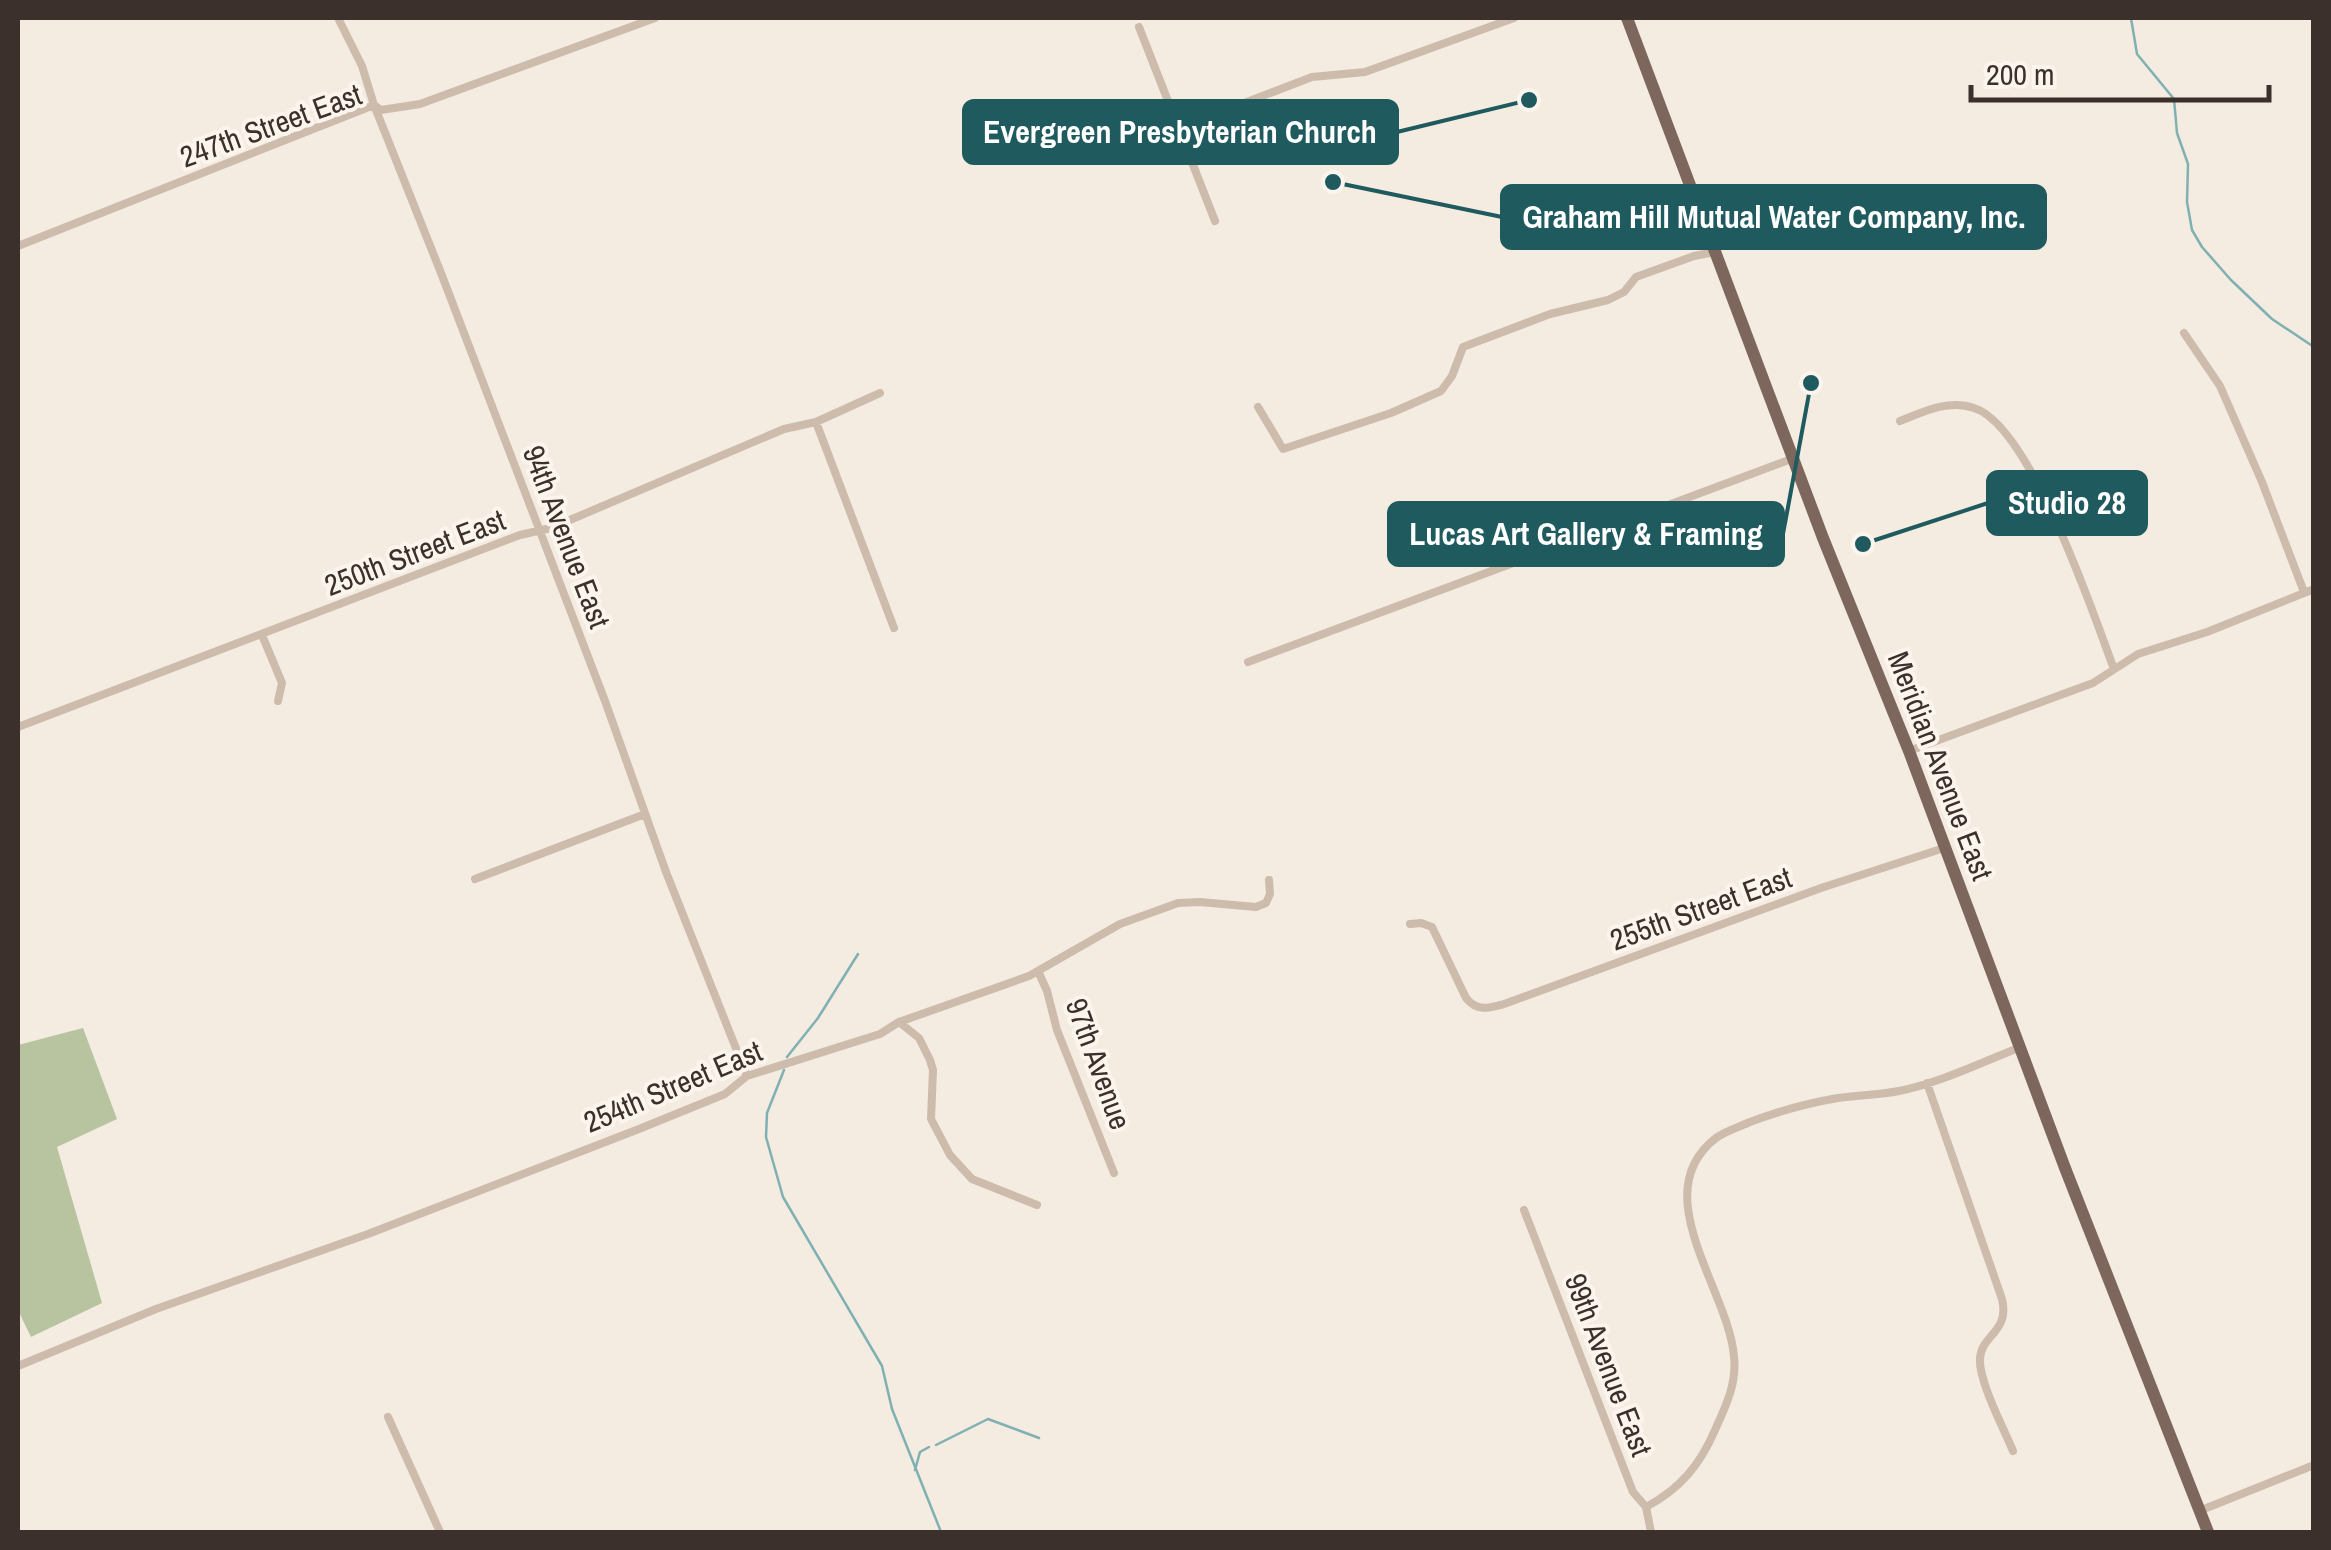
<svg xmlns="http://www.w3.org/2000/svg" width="2331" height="1550" font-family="'Archivo Narrow',sans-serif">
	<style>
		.green { fill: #b8c4a0 }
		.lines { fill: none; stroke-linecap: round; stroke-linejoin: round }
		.stream { stroke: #7fb0b2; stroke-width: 2.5 }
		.street { stroke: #cdbbac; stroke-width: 8 }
		.primary { stroke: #7d675c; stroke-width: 12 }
		.labels { text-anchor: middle; stroke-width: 8; stroke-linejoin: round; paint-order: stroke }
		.street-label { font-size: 30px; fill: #3b302b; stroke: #fbf5ee }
		.leader { fill: none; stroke: #1f5a5e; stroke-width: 4 }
		.callout-dot { fill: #1f5a5e; stroke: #fbf5ee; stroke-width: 4 }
		.callout { fill: #1f5a5e; stroke: #1f5a5e; stroke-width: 4 }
		.callout-label { font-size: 32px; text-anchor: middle; font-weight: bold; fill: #fff }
	</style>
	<rect width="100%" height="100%" fill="#f4ebe1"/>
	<!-- green -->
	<path class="green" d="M83,1028L117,1119L57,1147L102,1303L31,1337L18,1310V1045Z"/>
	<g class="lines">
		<!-- stream -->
		<path class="stream" d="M2131,18L2137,54L2174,99L2177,133L2188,164L2187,202L2192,230L2202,247L2231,280L2272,319L2314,347
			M787,1057L818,1018L858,954
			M784,1070L767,1113L766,1137L783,1197L882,1366L892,1409L941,1532
			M936,1445L988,1419L1039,1438
			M915,1470L920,1452L929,1447"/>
		<!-- street -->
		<path class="street" d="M338,18L362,66L374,105L441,273L605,701L666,872L747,1076
			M1139,27L1215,221
			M1179,128L1312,77L1365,72L1514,18
			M18,246L374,105L381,110L420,104L655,18
			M2184,333L2220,386L2262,482L2304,592
			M1258,407L1283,449L1391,413L1441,391L1452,376L1463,347L1550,314L1608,300L1624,292L1636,277L1694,256L1715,252
			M1900,421C1923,412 1948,399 1974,408C2030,425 2093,613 2114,669
			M816,422L894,628
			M262,635L282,683L278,701
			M1248,662L1794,458
			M18,727L520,535L551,528L784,429L816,422L880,393
			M1909,751L2093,683L2138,654L2207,632L2314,589
			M475,879L645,814
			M1410,924L1421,923L1432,927L1466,998C1477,1012 1489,1008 1504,1004L1821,888L1944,848
			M1038,971L1047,991L1057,1030L1114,1173
			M899,1022L919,1038L930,1060L933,1070L931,1119L950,1155L972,1179L1037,1205
			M1927,1083L2002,1299C2010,1332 1982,1334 1980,1358C1978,1380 2004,1429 2013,1451
			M1524,1210L1633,1492L1646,1507L1651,1532
			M18,1366L156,1309L368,1234L639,1129L725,1094L747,1076L880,1034L899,1022L1029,976L1120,924L1178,903L1200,902L1256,907L1266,903L1270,894L1269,880
			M388,1417L440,1532
			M1646,1507C1680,1489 1700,1465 1715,1430C1726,1406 1737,1383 1734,1357C1729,1290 1644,1193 1716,1138C1725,1131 1739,1127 1750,1122C1779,1111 1808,1103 1838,1098C1858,1095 1879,1095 1899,1091C1940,1083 1982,1062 2021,1047
			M2199,1511L2314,1465"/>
		<!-- primary -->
		<path class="primary" d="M1627,18L1823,538L1909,751L2065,1168L2208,1532"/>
	</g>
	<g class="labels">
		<!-- street labels -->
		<g class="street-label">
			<text transform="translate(271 126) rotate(-20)" y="10">247th Street East</text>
			<text transform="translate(566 537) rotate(69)" y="10">94th Avenue East</text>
			<text transform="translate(415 553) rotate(-21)" y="10">250th Street East</text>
			<text transform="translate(1940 766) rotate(69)" y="10">Meridian Avenue East</text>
			<text transform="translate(1701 909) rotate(-20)" y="10">255th Street East</text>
			<text transform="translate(1098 1064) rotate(70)" y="10">97th Avenue</text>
			<text transform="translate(673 1087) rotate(-23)" y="10">254th Street East</text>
			<text transform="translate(1608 1365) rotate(69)" y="10">99th Avenue East</text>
		</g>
	</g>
	<!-- callouts -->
	<path class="leader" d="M1529 100L1397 132M1333 182L1502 217M1863 544L1988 503M1811 383L1783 534"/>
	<g class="callout-dot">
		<circle cx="1529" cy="100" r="10"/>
		<circle cx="1333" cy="182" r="10"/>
		<circle cx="1863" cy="544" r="10"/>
		<circle cx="1811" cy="383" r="10"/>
	</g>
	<g class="callout">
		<rect x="964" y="101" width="433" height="62" rx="10"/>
		<rect x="1502" y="186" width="543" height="62" rx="10"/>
		<rect x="1988" y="472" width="158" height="62" rx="10"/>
		<rect x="1389" y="503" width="394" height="62" rx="10"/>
	</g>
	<g class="callout-label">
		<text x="1180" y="143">Evergreen Presbyterian Church</text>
		<text x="1774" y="228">Graham Hill Mutual Water Company, Inc.</text>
		<text x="2067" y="514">Studio 28</text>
		<text x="1586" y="545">Lucas Art Gallery &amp; Framing</text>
	</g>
	<!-- border -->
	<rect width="2331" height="1550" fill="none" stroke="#3b302b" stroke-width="40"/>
	<!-- scale -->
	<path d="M1971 85v15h298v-15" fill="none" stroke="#3b302b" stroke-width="5"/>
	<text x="1986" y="85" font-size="30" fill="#3b302b" stroke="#fbf5ee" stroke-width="8" paint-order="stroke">200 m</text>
</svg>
